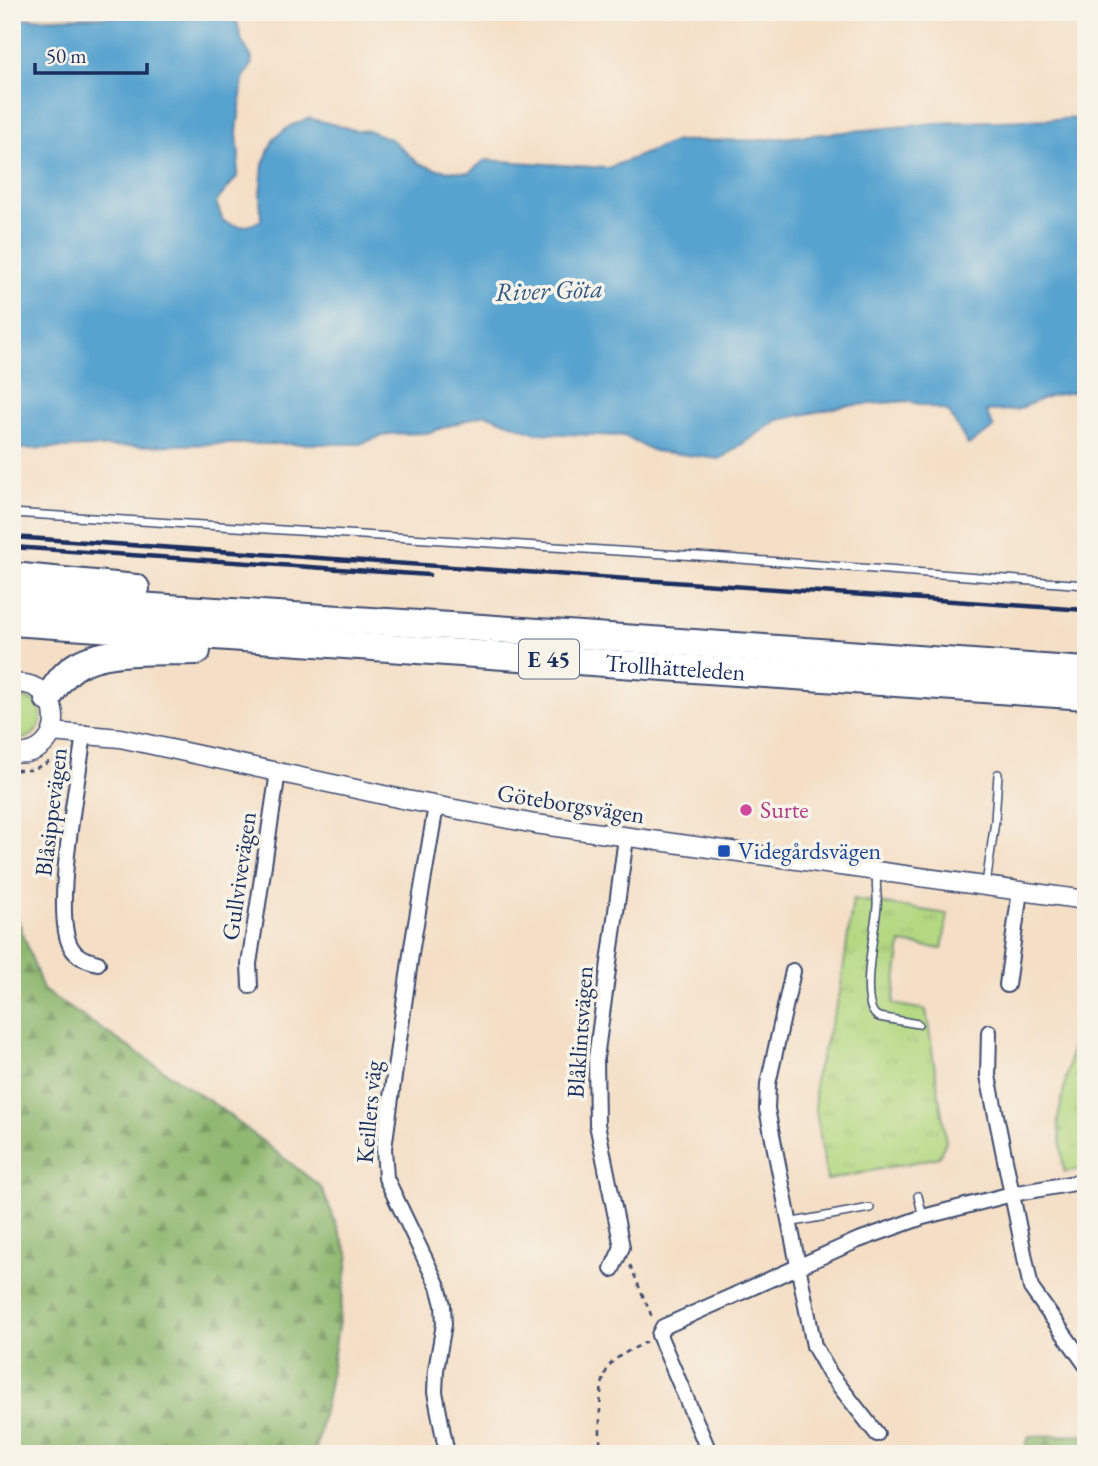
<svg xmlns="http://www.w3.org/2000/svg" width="1098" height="1466" font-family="'EB Garamond',serif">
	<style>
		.grass { fill: #b4d881; stroke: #688470; stroke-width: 2 }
		.forest { fill: url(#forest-firs); stroke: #557466; stroke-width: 2 }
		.park { fill: url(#park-tufts); stroke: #688470; stroke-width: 2 }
		.water { fill: #56a3cf; stroke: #386996; stroke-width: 2 }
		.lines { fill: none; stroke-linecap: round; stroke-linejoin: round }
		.service-casing { stroke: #3c496e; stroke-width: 10 }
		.minor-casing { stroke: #3c496e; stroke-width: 18 }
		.tertiary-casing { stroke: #3c496e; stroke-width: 21 }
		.motorway-casing { stroke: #3c496e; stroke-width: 30 }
		.path { stroke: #3c496e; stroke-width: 2.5; stroke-dasharray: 5 5; stroke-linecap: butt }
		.service { stroke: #fff; stroke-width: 7 }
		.minor { stroke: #fff; stroke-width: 14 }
		.tertiary { stroke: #fff; stroke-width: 18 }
		.motorway { stroke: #fff; stroke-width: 26 }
		.rail { stroke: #1b2f5e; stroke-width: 4.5 }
		.hotel-dot { fill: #d1479c; stroke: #f7f3e8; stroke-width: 2.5 }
		.transit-dot { fill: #1a4fb4; stroke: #f7f3e8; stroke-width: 2.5 }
		.labels { text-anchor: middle; stroke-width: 7; stroke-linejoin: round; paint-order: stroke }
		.shield { fill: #f7f3e8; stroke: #5d6a87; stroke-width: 2 }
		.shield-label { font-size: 23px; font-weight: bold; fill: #1b2f5e }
		.street-label { font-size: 24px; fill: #1b2f5e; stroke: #f7f3e8 }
		.hotel-label { font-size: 24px; fill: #b23c85; stroke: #f7f3e8; text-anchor: start }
		.transit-label { font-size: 24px; fill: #164399; stroke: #f7f3e8; text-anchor: start }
		.water-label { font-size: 26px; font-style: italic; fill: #305886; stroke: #f7f3e8 }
	</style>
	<defs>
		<pattern id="forest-firs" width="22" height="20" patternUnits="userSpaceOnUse" patternTransform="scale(1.75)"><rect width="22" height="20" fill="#8fb86f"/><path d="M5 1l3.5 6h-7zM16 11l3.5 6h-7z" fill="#74965e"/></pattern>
		<pattern id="park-tufts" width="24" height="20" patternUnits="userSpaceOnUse" patternTransform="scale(1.75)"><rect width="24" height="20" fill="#b4d881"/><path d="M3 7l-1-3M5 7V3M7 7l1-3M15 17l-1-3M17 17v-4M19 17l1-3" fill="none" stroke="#9aba72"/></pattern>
	</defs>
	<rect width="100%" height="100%" fill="#f7f3e8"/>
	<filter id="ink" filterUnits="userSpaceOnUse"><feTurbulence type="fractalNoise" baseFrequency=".0143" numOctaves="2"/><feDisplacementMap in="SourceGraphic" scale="14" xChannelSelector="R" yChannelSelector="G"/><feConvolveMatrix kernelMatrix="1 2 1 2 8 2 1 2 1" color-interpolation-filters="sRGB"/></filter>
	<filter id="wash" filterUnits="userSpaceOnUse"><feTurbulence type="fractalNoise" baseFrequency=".00686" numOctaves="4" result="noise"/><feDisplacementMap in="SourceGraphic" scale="28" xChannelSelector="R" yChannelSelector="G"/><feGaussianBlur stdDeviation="1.57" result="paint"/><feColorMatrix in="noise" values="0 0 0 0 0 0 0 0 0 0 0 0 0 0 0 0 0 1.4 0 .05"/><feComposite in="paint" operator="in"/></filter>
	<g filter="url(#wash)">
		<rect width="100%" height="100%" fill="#f4dfc6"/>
		<!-- grass -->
		<path class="grass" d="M20,696L36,703C49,722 35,742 12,739V697Z"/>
		<!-- forest -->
		<path class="forest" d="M12,903L43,990L220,1108L321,1187L349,1255L328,1392L315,1454H12Z
			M1086,1435V1454H1023L1029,1436Z"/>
		<!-- park -->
		<path class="park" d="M853,899L948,914L942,949L901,943L893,1004L926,1010L946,1141L939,1157L827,1180L815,1105V1078L840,993Z
			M1086,977V1168L1064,1172L1058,1119Z"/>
		<!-- water -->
		<path class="water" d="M189,12H228L237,22L242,41L252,58L251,66L243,79L237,133L239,156L237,177L216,202L223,221C238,228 247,228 261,220L260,195L263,164L274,138L290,126L309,118L355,130L370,131L391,139L418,163L435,169L469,173L485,160L608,168L677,141L760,140L938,123L1086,118V390L1049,396L1016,410L986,411L994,428L968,445L948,411L907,401L845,406L778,420L720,459L654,451L624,436L536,433L485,414L427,433L389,434L359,444H220L12,449V19L136,16L185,18Z"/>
	</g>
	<g filter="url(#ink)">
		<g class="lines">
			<!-- service casing -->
			<g class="service-casing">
				<path id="service" d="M12,513L713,557L1086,585
					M877,874C875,885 878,895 877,906C876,927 857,1009 879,1017L918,1024
					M986,884L995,821L998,774
					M918,1196L923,1217
					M788,1223L870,1208"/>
			</g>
			<!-- minor casing -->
			<g class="minor-casing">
				<path id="minor" d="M84,733C79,778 51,913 71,947C77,958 87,960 98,963
					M436,806L412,947L384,1148L386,1178L438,1286L443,1305L444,1324L436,1370L435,1392L447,1454
					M793,971L768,1084L767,1109L814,1346L830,1374L877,1434
					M1007,985L1020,891
					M250,986L249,964L278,772
					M989,1032L988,1076L1031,1288L1086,1365
					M612,1269L622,1247L597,1124L596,1058L626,838
					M710,1454L659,1335L663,1327L856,1241L923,1217L1012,1194L1086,1181"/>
			</g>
			<!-- tertiary casing -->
			<g class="tertiary-casing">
				<path id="tertiary" d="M12,684C68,677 68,761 12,753
					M52,732L120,738L407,800L535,824L1086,900"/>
			</g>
			<!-- motorway casing -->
			<g class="motorway-casing">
				<g id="motorway">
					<path d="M12,576L136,588"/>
					<path d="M12,598L482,628L1086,671"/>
					<path id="s1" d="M12,622L1086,696"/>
					<path d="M48,698C55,687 62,676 73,668C101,647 163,652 197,651"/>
				</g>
			</g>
			<!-- path -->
			<path class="path" d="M16,770H32L68,753
				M630,1265L652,1317
				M600,1454C601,1430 596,1386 609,1366C617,1355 634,1349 646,1342"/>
			<!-- service -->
			<use href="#service" class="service"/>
			<!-- minor -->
			<use href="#minor" class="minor"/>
			<!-- tertiary -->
			<use href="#tertiary" class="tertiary"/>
			<!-- motorway -->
			<use href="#motorway" class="motorway"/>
			<!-- rail -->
			<path class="rail" d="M12,537L1086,610
				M12,547L429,575"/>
		</g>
	</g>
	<!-- markers -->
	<circle class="hotel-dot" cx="746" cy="810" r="7"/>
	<rect class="transit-dot" x="717" y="844" width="14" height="14" rx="3.5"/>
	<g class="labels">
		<!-- shield labels -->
		<rect class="shield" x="519" y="639.5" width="60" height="39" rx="5"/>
		<g class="shield-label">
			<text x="549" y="667">E 45</text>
		</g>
		<!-- street labels -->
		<g class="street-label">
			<text dy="8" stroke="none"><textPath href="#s1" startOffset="665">Trollhätteleden</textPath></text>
			<text transform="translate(571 804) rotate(9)" y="8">Göteborgsvägen</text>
			<text transform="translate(51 812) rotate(-83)" y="8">Blåsippevägen</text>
			<text transform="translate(239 876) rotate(-82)" y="8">Gullvivevägen</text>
			<text transform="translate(580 1032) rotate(-86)" y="8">Blåklintsvägen</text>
			<text transform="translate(369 1112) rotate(-85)" y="8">Keillers väg</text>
		</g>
		<!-- hotel labels -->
		<g class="hotel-label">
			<text x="760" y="818">Surte</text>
		</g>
		<!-- transit labels -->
		<g class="transit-label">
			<text x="738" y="859">Videgårdsvägen</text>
		</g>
		<!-- water labels -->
		<g class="water-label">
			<text transform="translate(549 290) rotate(-2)" y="9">River Göta</text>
		</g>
	</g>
	<!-- margin -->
	<rect width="1098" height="1466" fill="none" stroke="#f7f3e8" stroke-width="42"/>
	<!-- scale -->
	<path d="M35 63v10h112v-10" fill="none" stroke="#1b2f5e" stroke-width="3.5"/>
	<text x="46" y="63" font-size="21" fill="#1b2f5e" stroke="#f7f3e8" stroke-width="5" paint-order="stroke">50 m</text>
</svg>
